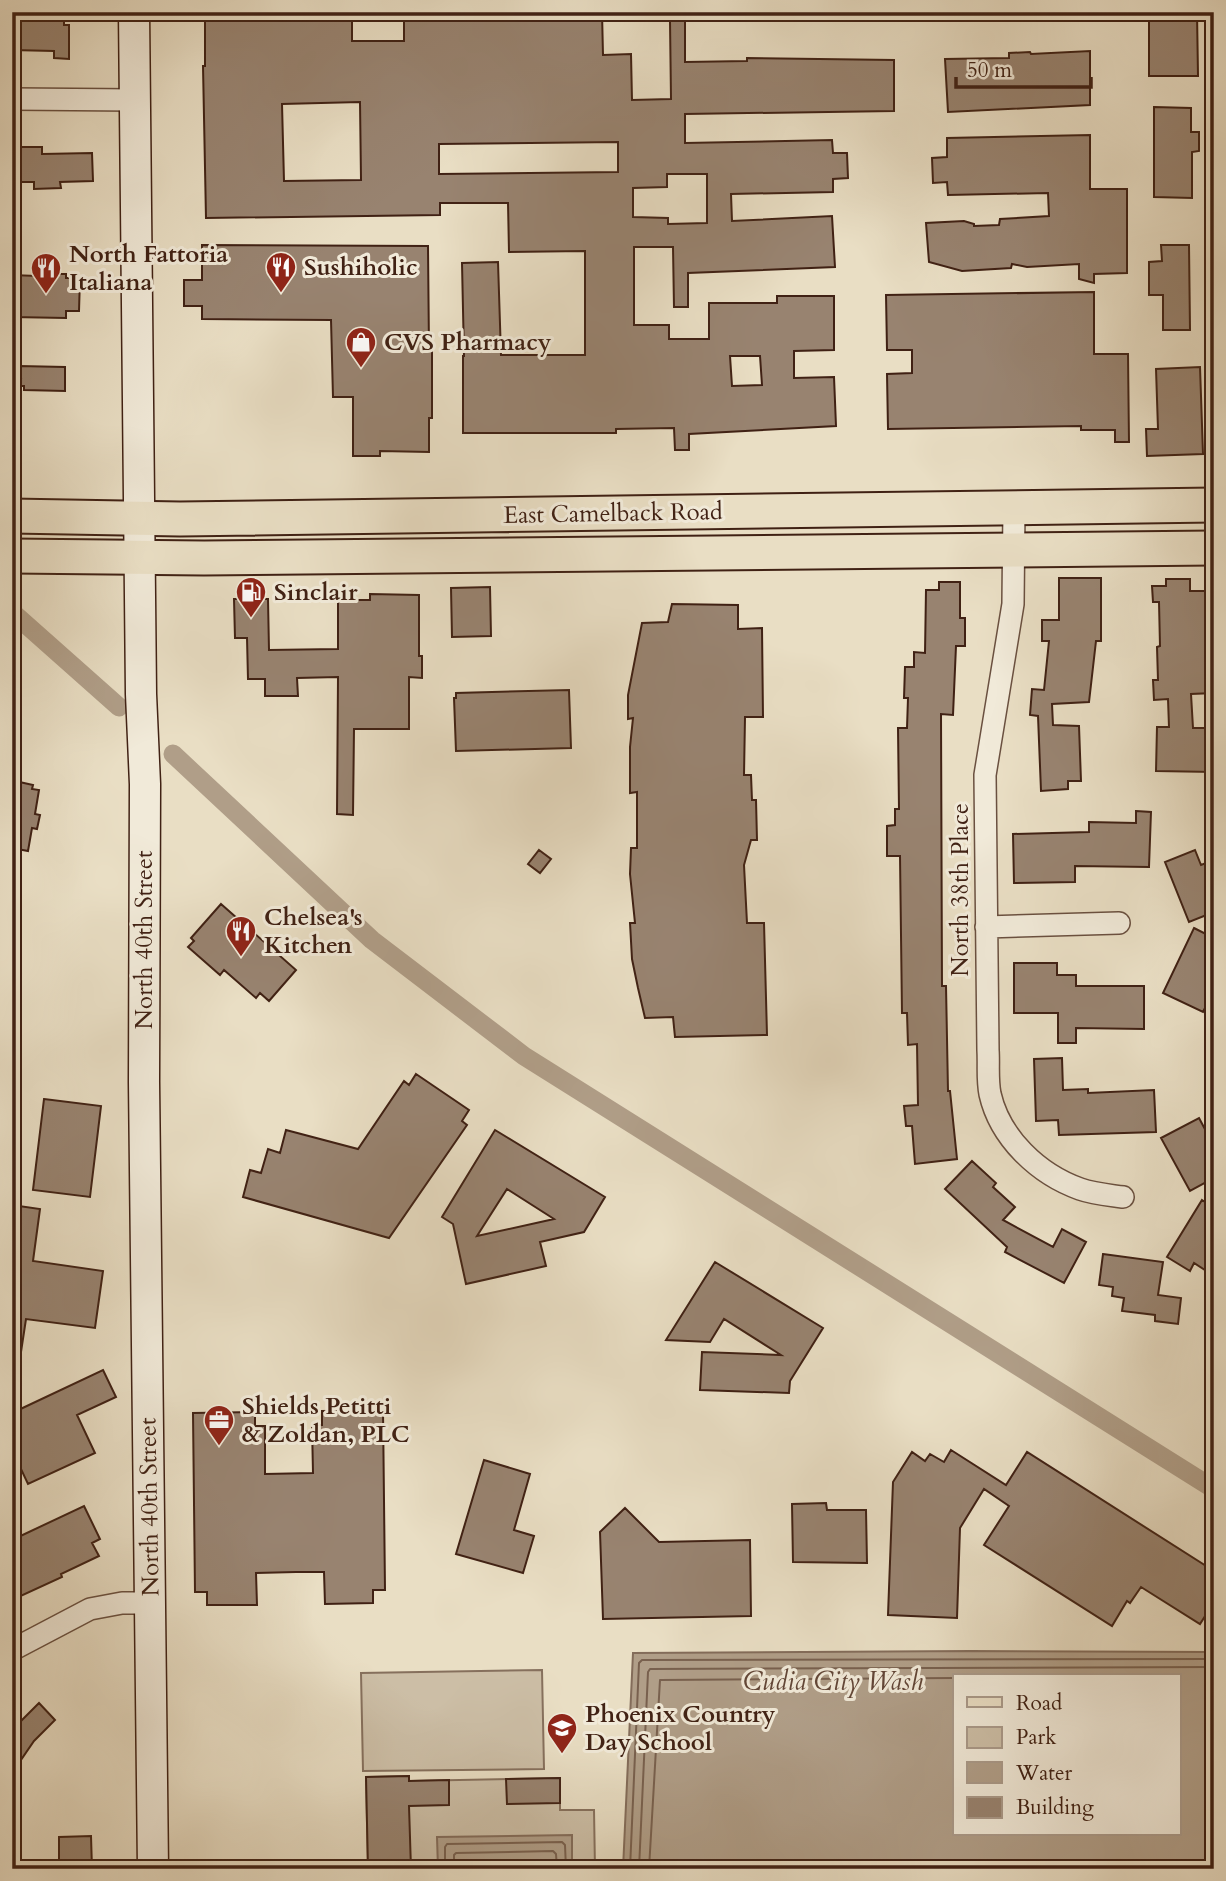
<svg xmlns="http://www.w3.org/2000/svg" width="1226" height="1881" font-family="Cardo,serif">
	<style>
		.park { fill: #ccbea6; stroke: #86705d; stroke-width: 2 }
		.water { fill: #b09e88; stroke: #836c5a; stroke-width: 2; fill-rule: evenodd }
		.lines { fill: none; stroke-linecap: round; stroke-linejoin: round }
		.shore { stroke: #78604e; stroke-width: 2 }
		.canal { stroke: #b09e88; stroke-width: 19 }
		.building { fill: #988370; stroke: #402114; stroke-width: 2; fill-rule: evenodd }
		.minor-casing { stroke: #6a5040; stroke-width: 24 }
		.secondary-casing { stroke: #402114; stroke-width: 33 }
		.primary-casing { stroke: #402114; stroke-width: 37 }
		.minor { stroke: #f1ead9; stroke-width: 21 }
		.secondary { stroke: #f1ead9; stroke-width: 30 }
		.primary { stroke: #e9dec4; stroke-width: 33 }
		.labels { text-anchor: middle; stroke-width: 6; stroke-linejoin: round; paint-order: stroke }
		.poi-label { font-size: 24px; font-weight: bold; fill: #402114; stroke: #f1ead9; text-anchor: start }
		.street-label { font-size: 24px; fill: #402114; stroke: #f1ead9 }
		.water-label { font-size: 26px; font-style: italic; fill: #624637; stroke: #f1ead9 }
	</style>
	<rect width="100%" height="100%" fill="#e9dec4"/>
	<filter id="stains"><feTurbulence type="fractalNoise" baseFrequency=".00286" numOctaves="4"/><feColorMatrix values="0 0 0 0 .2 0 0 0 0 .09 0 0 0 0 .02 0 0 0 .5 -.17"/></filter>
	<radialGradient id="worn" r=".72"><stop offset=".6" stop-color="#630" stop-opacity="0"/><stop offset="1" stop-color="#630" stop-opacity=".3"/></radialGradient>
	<!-- park -->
	<path class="park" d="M542,1670L544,1769L363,1771L361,1673Z
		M409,1776V1781L560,1778V1810H594L595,1869H368L366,1777Z"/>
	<!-- water -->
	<path class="water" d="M971,1651L1214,1652V1869H623L633,1653ZM955,1676H1179V1834H955Z
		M572,1835V1869H438L437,1837Z"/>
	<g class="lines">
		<!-- shore -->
		<path class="shore" d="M445,1869V1847L447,1844L562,1842L565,1845L566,1869
			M454,1869V1855L456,1853L553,1851L556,1854L557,1869
			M464,1869L467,1863L543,1862L546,1864V1869
			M630,1869L639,1663L642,1660L1214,1659
			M639,1869L648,1672L650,1669L1214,1667
			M649,1869L660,1680L955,1678"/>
		<!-- canal -->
		<path class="canal" d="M12,612L119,707
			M173,754L372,940L524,1056L1214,1489"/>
	</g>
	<!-- building -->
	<path class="building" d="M12,12H64V25H69V59L54,58V51L12,50Z
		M205,12H352V41H404V12H602L603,55L631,54L632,100L671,99L670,21H685V62L747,61V58L894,60V111L685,114V143L832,140L833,153H847L848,178L833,179V192L731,194L732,221L832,216L835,267L688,273V307H674L673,247H634V325H669V339H709V303H777V296H834V350L794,351V378L834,377L836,426L689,434V450H675L674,428L616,429V433H463V356H464L462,263L498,262L501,355H585V251L509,252L508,203H440V215L206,218L203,66H205ZM360,102L361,180L284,181L282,104ZM618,142V172L439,174V144ZM667,174H707V223L668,224V218L633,217V188L667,187ZM730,356H760L762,385L732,386Z
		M1149,12H1197L1198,76H1149Z
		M1090,51V105L948,112L945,59L1009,58V53L1030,52L1031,54Z
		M1154,107L1191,108V132H1199V151L1192,152V198L1154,197Z
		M1090,135V189H1127V273L1094,274V283L1079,279V264L1027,267L1012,264L1011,268L962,271L929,262L926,223L964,221L974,224V226L999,225L1000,219L1049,216L1048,193L948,195L947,182L933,183L932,158L947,157V138Z
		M12,147H42V154L92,153L93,181L60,182L61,188L34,189V182H12Z
		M202,245L428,246L429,349H432V418H429V452L380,451V456H353V397H333L331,320L202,319V306H184V280H202Z
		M1161,245H1189L1190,330H1163V295H1149V262L1162,261Z
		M37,274H66V278H80L79,311H66V318L12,317V275L37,276Z
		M1094,292V354H1128L1129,442H1115V430H1081V426L888,429L887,374L912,373V350H887L886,295Z
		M19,366L65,367V391L24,390V386H20L21,379H18Z
		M1200,367L1203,454L1147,456L1146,429H1158L1156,369Z
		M1059,578H1101V641H1096L1089,702L1052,704L1053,725L1079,726L1081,781H1068V789L1041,791L1038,716L1030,715L1032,689L1044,690L1049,641H1042V620H1059Z
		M1166,579H1190V591H1214V693L1191,694L1193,728H1214V772L1156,771L1157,727H1169L1168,699L1154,700L1153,680H1158L1157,647L1160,646L1159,602H1153L1152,586H1166Z
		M939,582H960V618H965V646H956L953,715L941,714L942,986H946L948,1091H950L957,1159L915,1164L912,1126H906L904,1106L918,1105L917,1044L908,1045L907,1013H902L900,856H887V826L895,825V809H899L898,728H907L908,698H904L905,667H914V652L925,653L926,590H939Z
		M490,587L491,636L452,637L451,588Z
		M370,594L419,595V656H422V678L409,677V729H354L353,815L337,814L338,677L297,678L298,696H265V679H248L247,638H235L234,599H268L269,650L338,649V600H370Z
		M672,604L738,605V629L762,628L763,717H745L744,775H751L752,800H756L757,840H751L744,865L747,923H764L767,1035L675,1037L673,1017L645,1018L638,988L632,959L630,923H635L630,874L631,848H637V792L630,793V747L633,718L628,719V695L642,623L668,622Z
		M569,690L571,748L456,751L454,698H456V693Z
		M15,781L33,785L32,789L39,790L35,814L40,815L37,829L32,828L28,851L12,848V787H14Z
		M1136,811L1151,812L1149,867L1075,866V882L1014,883L1013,834L1089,832V822L1136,823Z
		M539,850L551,859L540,873L528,864Z
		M1195,850L1201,865L1214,860V912L1189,922L1165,862Z
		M221,904L296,970L269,1001L260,993L256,998L224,970L220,975L188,947L194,941L191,938Z
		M1194,928L1214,938V990L1203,1012L1163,993Z
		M1014,963H1057V975H1076V986H1144V1029L1076,1028V1043H1058V1013H1014Z
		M1062,1058L1063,1090L1088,1089V1093L1154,1090L1156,1132L1059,1135L1058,1120L1036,1121L1034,1059Z
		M416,1074L469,1110L462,1121L467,1125L389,1238L243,1197L250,1170L261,1173L268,1149L280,1153L286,1130L358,1149L404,1081L409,1085Z
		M44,1099L101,1106L90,1197L33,1190Z
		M1199,1118L1214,1146V1178L1190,1191L1161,1138Z
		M495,1130L605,1197L584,1232L540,1242L546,1266L466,1284L453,1224L442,1217ZM507,1189L554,1219L477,1236Z
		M972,1161L996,1183L993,1187L1015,1207L1003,1220L1053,1247L1062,1229L1086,1242L1064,1283L1005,1252L1007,1247L945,1189Z
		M1202,1200L1214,1208V1263L1208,1272L1194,1263L1190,1271L1167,1257Z
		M12,1205L40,1209L33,1261L103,1271L95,1328L26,1319L21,1352H12Z
		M1103,1254L1163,1262L1158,1295L1181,1298L1178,1324L1155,1321V1315L1122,1311L1124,1298L1112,1296L1113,1287L1099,1285Z
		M715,1262L823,1328L790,1381L789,1393L700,1390L702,1352L781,1355L724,1319L710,1342L666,1340Z
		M103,1370L116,1397L77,1415L95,1453L28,1484L12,1450V1413Z
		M383,1410L385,1590H373V1603L325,1604L324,1572H296L256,1573L257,1605H207V1592H195L193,1413L255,1412V1426H265V1474L313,1473L312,1425H322V1411Z
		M951,1450L1006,1485L1027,1452L1214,1571V1602L1200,1624L1141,1587L1130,1603L1127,1601L1112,1626L984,1545L1009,1506L984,1489L960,1528L957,1618L888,1615L893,1482L912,1452L925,1461L930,1454L944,1462Z
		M484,1460L530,1474L514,1530L534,1536L523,1573L456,1554Z
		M826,1503L827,1510H866L867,1563L793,1562L792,1504Z
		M84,1506L100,1539L92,1543L99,1556L61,1574L62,1577L12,1600V1540Z
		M625,1508L659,1542L750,1540L751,1616L603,1619L600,1532Z
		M39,1703L55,1720L34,1741L12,1773V1730Z
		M409,1776V1781L449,1780V1805L409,1806L411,1869H368L366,1777Z
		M560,1778V1803L507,1804L506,1779Z
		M91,1836L92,1869H59V1837Z"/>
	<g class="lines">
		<!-- minor casing -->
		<g class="minor-casing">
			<path id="minor" d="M12,99L135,100
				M1014,508L1013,604L985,775L988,1050C989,1064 987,1079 990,1094C1000,1138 1038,1174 1080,1189C1094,1194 1109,1195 1123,1197
				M986,927L1119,923
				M12,1650L90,1609L122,1603H150"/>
		</g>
		<!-- secondary casing -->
		<g class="secondary-casing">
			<path id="secondary" d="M134,12L141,694L145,784L144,1082L153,1869"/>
		</g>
		<!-- primary casing -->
		<g class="primary-casing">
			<path id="primary" d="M12,516L180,519L1214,505
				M12,556L204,558L1214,548"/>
		</g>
		<!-- minor -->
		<use href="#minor" class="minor"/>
		<!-- secondary -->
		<use href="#secondary" class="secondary"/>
		<!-- primary -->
		<use href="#primary" class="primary"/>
	</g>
	<!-- icons -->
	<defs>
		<g id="restaurant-pin" transform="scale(1.575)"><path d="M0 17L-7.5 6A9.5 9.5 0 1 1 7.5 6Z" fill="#8f2418" stroke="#f1ead9"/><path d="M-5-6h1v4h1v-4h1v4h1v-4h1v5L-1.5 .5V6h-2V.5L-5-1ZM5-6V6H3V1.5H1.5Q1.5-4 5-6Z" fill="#fff"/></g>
		<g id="shop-pin" transform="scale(1.575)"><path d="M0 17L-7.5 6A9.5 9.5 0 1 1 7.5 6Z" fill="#8f2418" stroke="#f1ead9"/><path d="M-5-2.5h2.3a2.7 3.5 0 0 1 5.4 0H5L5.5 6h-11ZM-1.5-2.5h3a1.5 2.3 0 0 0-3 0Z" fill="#fff"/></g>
		<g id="fuel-pin" transform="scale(1.575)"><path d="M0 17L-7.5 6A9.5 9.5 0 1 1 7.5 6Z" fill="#8f2418" stroke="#f1ead9"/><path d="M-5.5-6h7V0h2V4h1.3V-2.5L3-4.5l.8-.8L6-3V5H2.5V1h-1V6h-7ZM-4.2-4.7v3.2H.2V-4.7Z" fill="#fff"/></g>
		<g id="office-pin" transform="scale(1.575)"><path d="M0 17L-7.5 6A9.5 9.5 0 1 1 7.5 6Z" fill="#8f2418" stroke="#f1ead9"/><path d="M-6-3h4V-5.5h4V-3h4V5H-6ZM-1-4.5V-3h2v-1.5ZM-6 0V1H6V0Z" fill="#fff"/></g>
		<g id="school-pin" transform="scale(1.575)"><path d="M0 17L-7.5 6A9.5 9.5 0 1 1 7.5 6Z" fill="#8f2418" stroke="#f1ead9"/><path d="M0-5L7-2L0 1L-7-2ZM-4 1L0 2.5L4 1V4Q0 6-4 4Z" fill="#fff"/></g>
	</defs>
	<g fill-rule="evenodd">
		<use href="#restaurant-pin" x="281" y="267"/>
		<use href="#restaurant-pin" x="46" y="268"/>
		<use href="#shop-pin" x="361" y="342"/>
		<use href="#fuel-pin" x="251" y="592"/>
		<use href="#restaurant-pin" x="241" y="931"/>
		<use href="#office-pin" x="219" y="1420"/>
		<use href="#school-pin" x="562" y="1728"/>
	</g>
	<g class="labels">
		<!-- poi labels -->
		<g class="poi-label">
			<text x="69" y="262">North Fattoria<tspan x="69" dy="28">Italiana</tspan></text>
			<text x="304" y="275">Sushiholic</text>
			<text x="384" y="350">CVS Pharmacy</text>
			<text x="274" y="600">Sinclair</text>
			<text x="264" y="925">Chelsea's<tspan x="264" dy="28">Kitchen</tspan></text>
			<text x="242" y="1414">Shields Petitti<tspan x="242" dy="28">&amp; Zoldan, PLC</tspan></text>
			<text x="585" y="1722">Phoenix Country<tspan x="585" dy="28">Day School</tspan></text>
		</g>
		<!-- street labels -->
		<g class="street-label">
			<text transform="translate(613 513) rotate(-1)" y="8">East Camelback Road</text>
			<text transform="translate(960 890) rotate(-90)" y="8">North 38th Place</text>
			<text transform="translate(144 940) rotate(-90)" y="8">North 40th Street</text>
			<text transform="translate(149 1507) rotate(-91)" y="8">North 40th Street</text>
		</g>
		<!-- water labels -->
		<g class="water-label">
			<text x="833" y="1690">Cudia City Wash</text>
		</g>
	</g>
	<!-- margin -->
	<rect width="1226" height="1881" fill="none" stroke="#e9dec4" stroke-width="42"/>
	<rect x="14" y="14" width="1198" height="1853" fill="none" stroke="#402114" stroke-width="3.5"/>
	<rect x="21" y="21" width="1184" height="1839" fill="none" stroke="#402114" stroke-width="2"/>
	<!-- legend -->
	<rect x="953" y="1674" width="228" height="161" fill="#f1ead9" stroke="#aa9a8a" stroke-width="2"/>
	<rect x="967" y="1697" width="35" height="10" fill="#e9dec4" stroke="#aa9a8a" stroke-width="2"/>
	<text x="1016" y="1710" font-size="21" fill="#402114">Road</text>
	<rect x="967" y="1727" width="35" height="21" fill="#ccbea6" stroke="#aa9a8a" stroke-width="2"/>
	<text x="1016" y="1744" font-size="21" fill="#402114">Park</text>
	<rect x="967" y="1762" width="35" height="21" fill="#b09e88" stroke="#aa9a8a" stroke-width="2"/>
	<text x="1016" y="1780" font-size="21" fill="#402114">Water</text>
	<rect x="967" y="1797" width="35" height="21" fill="#988370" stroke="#aa9a8a" stroke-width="2"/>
	<text x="1016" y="1814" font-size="21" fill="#402114">Building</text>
	<!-- scale -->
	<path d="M956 77v10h135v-10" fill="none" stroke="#402114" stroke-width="3.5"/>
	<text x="967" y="77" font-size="21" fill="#402114" stroke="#f1ead9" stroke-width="5" paint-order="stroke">50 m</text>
	<rect width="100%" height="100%" filter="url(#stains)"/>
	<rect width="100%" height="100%" fill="url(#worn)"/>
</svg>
